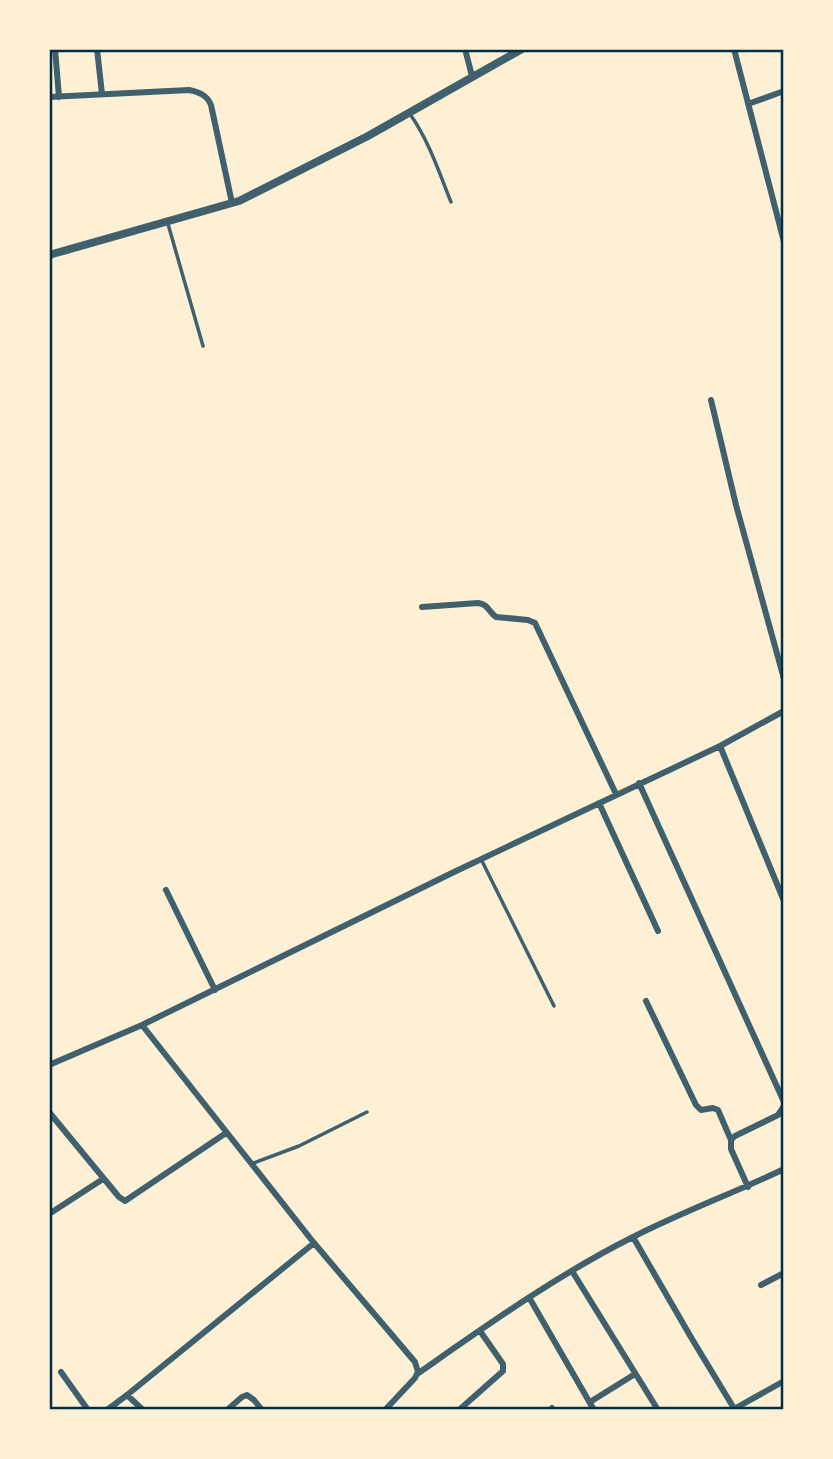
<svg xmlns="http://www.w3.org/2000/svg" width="833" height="1459" font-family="Commissioner,sans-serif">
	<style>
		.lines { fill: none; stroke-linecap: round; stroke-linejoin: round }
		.service { stroke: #3f606c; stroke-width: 3.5 }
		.minor { stroke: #3f606c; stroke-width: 6 }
		.tertiary { stroke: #3f606c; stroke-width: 8 }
		.neatline { fill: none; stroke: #003049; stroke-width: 2.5 }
	</style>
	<rect width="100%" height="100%" fill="#fdf0d5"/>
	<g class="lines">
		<!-- service -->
		<path class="service" d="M410,114C429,141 439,172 451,202
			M168,224L203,346
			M481,859L554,1006
			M251,1164L299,1146L367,1112"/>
		<!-- minor -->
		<path class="minor" d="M55,49L59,97
			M97,49L102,94
			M465,49L472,76
			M734,49L784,242
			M49,97L189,90C199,92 207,95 211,105L232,203
			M748,104L784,91
			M711,400L736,505L784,679
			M422,607L478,603C488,604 489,612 496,617L528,620L535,623L616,794
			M720,746L784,901
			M639,783L784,1102
			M599,803L658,931
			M166,890L215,990
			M646,1001L696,1105L701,1110L713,1108L718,1110L731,1140
			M142,1025L314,1243L415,1362L418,1372L415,1378L385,1410
			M49,1065L142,1025L454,872L720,746L784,711
			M49,1112L119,1197L125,1201L226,1133
			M748,1187L731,1149V1140L735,1136L778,1115L784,1106
			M49,1214L103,1179
			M633,1237L692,1339L735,1410
			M572,1271L658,1410
			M761,1285L784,1273
			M530,1299L594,1410
			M61,1372L88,1410
			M417,1374C486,1326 557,1275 633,1237C682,1212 734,1193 784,1169
			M127,1395L143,1410
			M590,1402L635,1374
			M734,1409L784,1381
			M107,1410L127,1395L314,1243
			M227,1410L242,1397L247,1395L254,1400L262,1410
			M459,1410L503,1371V1364L480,1331
			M550,1410L552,1408"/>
		<!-- tertiary -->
		<path class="tertiary" d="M49,255L239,201L368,136L522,49"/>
	</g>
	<!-- border -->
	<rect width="833" height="1459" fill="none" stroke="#fdf0d5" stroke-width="102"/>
	<rect x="51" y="51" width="731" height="1357" class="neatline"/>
</svg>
